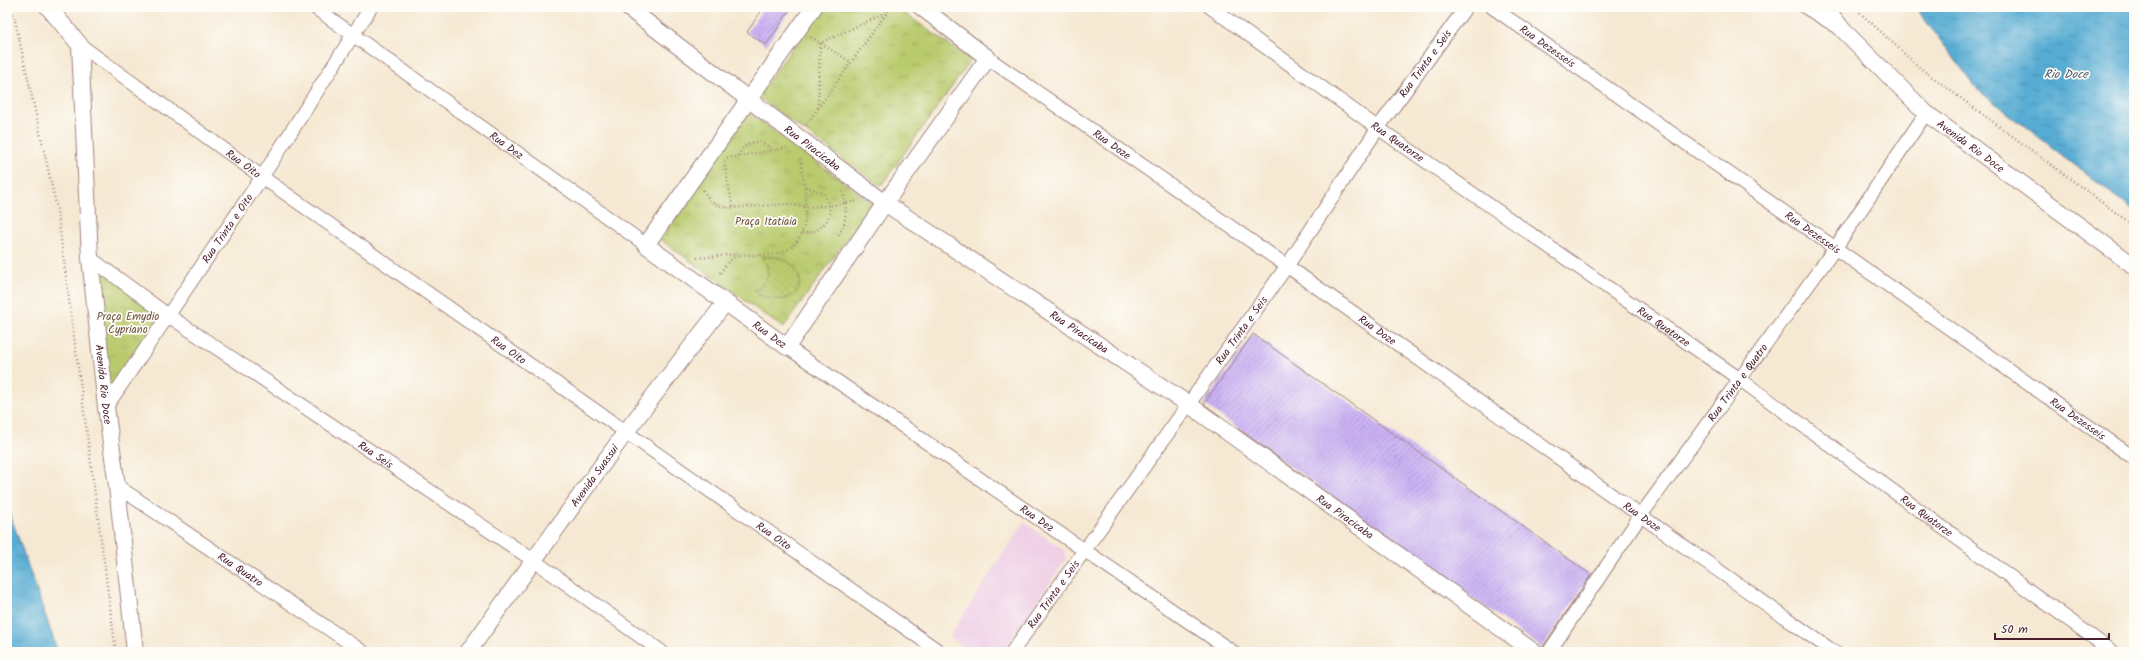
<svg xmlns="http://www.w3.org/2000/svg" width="2141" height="659" font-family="Kalam,sans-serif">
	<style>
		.built { fill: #efd0e6 }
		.park { fill: url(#park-tufts); stroke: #82754c }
		.garden { fill: url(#garden-dots); stroke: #82754c }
		.water { fill: url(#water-ripples); stroke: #50667f }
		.building { fill: url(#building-hatch) }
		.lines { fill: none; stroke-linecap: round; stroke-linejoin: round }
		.minor-casing { stroke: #a0847f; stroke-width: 15 }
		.tertiary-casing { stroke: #a0847f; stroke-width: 18 }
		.path { stroke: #a0847f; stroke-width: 2.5; stroke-dasharray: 1 3; stroke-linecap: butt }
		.minor { stroke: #fff; stroke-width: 13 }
		.tertiary { stroke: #fff; stroke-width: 16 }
		.labels { text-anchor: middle; stroke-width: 3.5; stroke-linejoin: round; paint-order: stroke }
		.street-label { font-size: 11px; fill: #4a1f2b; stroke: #fdfcf7 }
		.park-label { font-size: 11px; fill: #6c533f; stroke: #fdfcf7 }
		.water-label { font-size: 12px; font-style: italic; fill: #4f576e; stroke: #fdfcf7 }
	</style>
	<defs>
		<pattern id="park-tufts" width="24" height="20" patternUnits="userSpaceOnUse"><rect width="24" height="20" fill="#bacb6e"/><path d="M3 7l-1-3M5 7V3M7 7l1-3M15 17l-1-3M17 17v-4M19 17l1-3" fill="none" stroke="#a1ae5f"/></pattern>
		<pattern id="garden-dots" width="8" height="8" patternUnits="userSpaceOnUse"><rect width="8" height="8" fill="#bacb6e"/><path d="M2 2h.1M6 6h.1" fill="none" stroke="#a1ae5f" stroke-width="1.8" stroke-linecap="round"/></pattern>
		<pattern id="water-ripples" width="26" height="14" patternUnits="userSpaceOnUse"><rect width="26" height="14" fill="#56acd3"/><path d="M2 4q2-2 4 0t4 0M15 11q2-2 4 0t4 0" fill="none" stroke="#498bab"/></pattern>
		<pattern id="building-hatch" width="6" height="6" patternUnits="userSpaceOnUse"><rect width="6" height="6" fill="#cbb2f4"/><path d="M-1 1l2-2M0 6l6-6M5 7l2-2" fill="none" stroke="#a790c6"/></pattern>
	</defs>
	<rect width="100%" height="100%" fill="#fdfcf7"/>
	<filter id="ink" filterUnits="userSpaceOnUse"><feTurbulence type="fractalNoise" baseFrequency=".025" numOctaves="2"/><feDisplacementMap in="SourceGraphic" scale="8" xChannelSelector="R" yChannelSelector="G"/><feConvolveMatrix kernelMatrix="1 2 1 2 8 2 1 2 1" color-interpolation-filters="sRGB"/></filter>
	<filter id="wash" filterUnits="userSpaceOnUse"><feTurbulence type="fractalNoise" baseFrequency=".012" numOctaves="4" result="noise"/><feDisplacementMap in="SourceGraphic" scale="16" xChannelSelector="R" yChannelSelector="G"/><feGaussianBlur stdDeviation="0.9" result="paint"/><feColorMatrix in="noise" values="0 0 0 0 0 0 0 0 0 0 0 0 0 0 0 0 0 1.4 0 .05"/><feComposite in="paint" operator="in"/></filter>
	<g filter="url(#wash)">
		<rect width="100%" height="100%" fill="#f6e9d3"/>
		<!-- built -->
		<path class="built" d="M1024,522L1065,551L1066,559L1003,652H971L949,637Z"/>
		<!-- park -->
		<path class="park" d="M822,7H896L971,60L881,186L757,97Z
			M749,113L873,203L783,328L660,239Z
			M90,258L169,316L106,407Z"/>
		<!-- garden -->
		<path class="garden" d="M761,257C767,257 774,256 780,258C791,261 803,274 799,286C794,305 764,302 754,290L759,289L768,276L766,262Z"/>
		<!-- water -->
		<path class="water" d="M1915,7H2134V211L1978,90Z
			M7,505L58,652H7Z"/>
		<g id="blocks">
			<!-- building -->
			<path class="building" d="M764,7H792L766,45L747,32Z
				M1253,334L1591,575L1542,648L1204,404Z"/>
		</g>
	</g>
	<g filter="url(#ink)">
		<use href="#blocks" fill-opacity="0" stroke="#a0847f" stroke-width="1"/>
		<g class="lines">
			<!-- minor casing -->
			<g class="minor-casing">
				<g id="minor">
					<path id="s1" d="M314,7L646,245"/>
					<path id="s2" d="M1210,7L1378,128L1741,380L2113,652"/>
					<path id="s3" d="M1492,7L2134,458"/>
					<path d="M1805,7L1838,27"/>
					<path id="s4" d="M80,45L262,177L940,652"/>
					<path id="s5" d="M988,58L1287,266L1834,652"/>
					<path id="s6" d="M90,258L169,316L533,560L662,652"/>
					<path id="s7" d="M787,347L1233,652"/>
					<path id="s8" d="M106,407L262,177L371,7"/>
					<path id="s9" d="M117,486L363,652"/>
					<path id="s10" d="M1012,652L1287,266L1378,128L1466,7"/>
					<path id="s11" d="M1549,652L1641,515L1836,247L1926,113"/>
				</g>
			</g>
			<!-- tertiary casing -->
			<g class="tertiary-casing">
				<g id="tertiary">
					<path id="s12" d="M48,7L80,45L90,258L106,407L117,486L135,652"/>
					<path id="s13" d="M627,7L885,203L1188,404L1534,652"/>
					<path id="s14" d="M814,7L646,245L787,347L885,203L988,58L921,7"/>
					<path id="s15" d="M1825,7L1843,30L1926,113L2134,266"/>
					<path id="s16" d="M468,652L625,433L725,303"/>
				</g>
			</g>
			<!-- path -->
			<path class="path" d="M8,7L14,16L57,209L116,652
				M1854,7L1920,68L2134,226
				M811,37L851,62
				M818,108L820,43L886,13
				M806,125L891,7
				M738,156C746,139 759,138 773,150
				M727,158L787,148
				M724,162L733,208
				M703,190L710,201L717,205L729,208L788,204L807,207L829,206L857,201
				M802,233C816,234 834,221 829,205C827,201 825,196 823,193L804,186
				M839,235C847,219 848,207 842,190
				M697,258L739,254
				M720,273C737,249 739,256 764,255C821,254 805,193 800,157"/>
			<!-- minor -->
			<use href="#minor" class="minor"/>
			<!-- tertiary -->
			<use href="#tertiary" class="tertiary"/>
		</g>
	</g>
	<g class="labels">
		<!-- street labels -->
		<g class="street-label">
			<text dy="4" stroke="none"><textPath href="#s3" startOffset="68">Rua Dezesseis</textPath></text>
			<text dy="4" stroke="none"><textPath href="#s10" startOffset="719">Rua Trinta e Seis</textPath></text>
			<text dy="4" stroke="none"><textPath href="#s2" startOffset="231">Rua Quatorze</textPath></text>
			<text dy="4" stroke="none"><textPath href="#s5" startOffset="151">Rua Doze</textPath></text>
			<text dy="4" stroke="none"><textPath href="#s1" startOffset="237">Rua Dez</textPath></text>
			<text dy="4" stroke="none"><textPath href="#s15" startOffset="202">Avenida Rio Doce</textPath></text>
			<text dy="4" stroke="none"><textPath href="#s13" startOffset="233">Rua Piracicaba</textPath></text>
			<text dy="4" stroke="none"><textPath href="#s4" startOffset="202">Rua Oito</textPath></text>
			<text dy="4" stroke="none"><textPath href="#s8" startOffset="216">Rua Trinta e Oito</textPath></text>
			<text dy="4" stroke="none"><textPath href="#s3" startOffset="392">Rua Dezesseis</textPath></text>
			<text dy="4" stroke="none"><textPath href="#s2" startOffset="555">Rua Quatorze</textPath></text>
			<text dy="4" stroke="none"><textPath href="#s5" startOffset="475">Rua Doze</textPath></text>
			<text dy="4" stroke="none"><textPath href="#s10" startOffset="395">Rua Trinta e Seis</textPath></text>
			<text dy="4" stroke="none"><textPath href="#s13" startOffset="557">Rua Piracicaba</textPath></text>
			<text dy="4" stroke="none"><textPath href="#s14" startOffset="444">Rua Dez</textPath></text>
			<text dy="4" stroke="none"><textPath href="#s4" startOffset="526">Rua Oito</textPath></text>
			<text dy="4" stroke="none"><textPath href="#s11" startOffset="329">Rua Trinta e Quatro</textPath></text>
			<text dy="4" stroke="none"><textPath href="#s12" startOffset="390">Avenida Rio Doce</textPath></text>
			<text dy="4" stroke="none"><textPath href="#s3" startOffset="716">Rua Dezesseis</textPath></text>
			<text dy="4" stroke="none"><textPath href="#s6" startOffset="347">Rua Seis</textPath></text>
			<text dy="4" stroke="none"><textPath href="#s16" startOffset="217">Avenida Suassui</textPath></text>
			<text dy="4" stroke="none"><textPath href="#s13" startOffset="881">Rua Piracicaba</textPath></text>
			<text dy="4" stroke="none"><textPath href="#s5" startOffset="799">Rua Doze</textPath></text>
			<text dy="4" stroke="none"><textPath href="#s2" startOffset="879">Rua Quatorze</textPath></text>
			<text dy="4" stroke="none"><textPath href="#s7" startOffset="303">Rua Dez</textPath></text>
			<text dy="4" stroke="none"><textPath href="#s4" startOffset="850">Rua Oito</textPath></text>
			<text dy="4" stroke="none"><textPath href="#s9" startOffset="149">Rua Quatro</textPath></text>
			<text dy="4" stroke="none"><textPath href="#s10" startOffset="71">Rua Trinta e Seis</textPath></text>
		</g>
		<!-- park labels -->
		<g class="park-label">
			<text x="766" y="225">Praça Itatiaia</text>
			<text x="128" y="320">Praça Emydio<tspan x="128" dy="13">Cypriano</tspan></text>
		</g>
		<!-- water labels -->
		<g class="water-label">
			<text x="2066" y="78">Rio Doce</text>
		</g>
	</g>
	<!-- margin -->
	<rect width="2141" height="659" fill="none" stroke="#fdfcf7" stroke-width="24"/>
	<!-- scale -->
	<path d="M1995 633v6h114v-6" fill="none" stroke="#4a1f2b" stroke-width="2"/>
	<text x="2001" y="633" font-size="12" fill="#4a1f2b" stroke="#fdfcf7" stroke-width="3" paint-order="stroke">50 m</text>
</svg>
